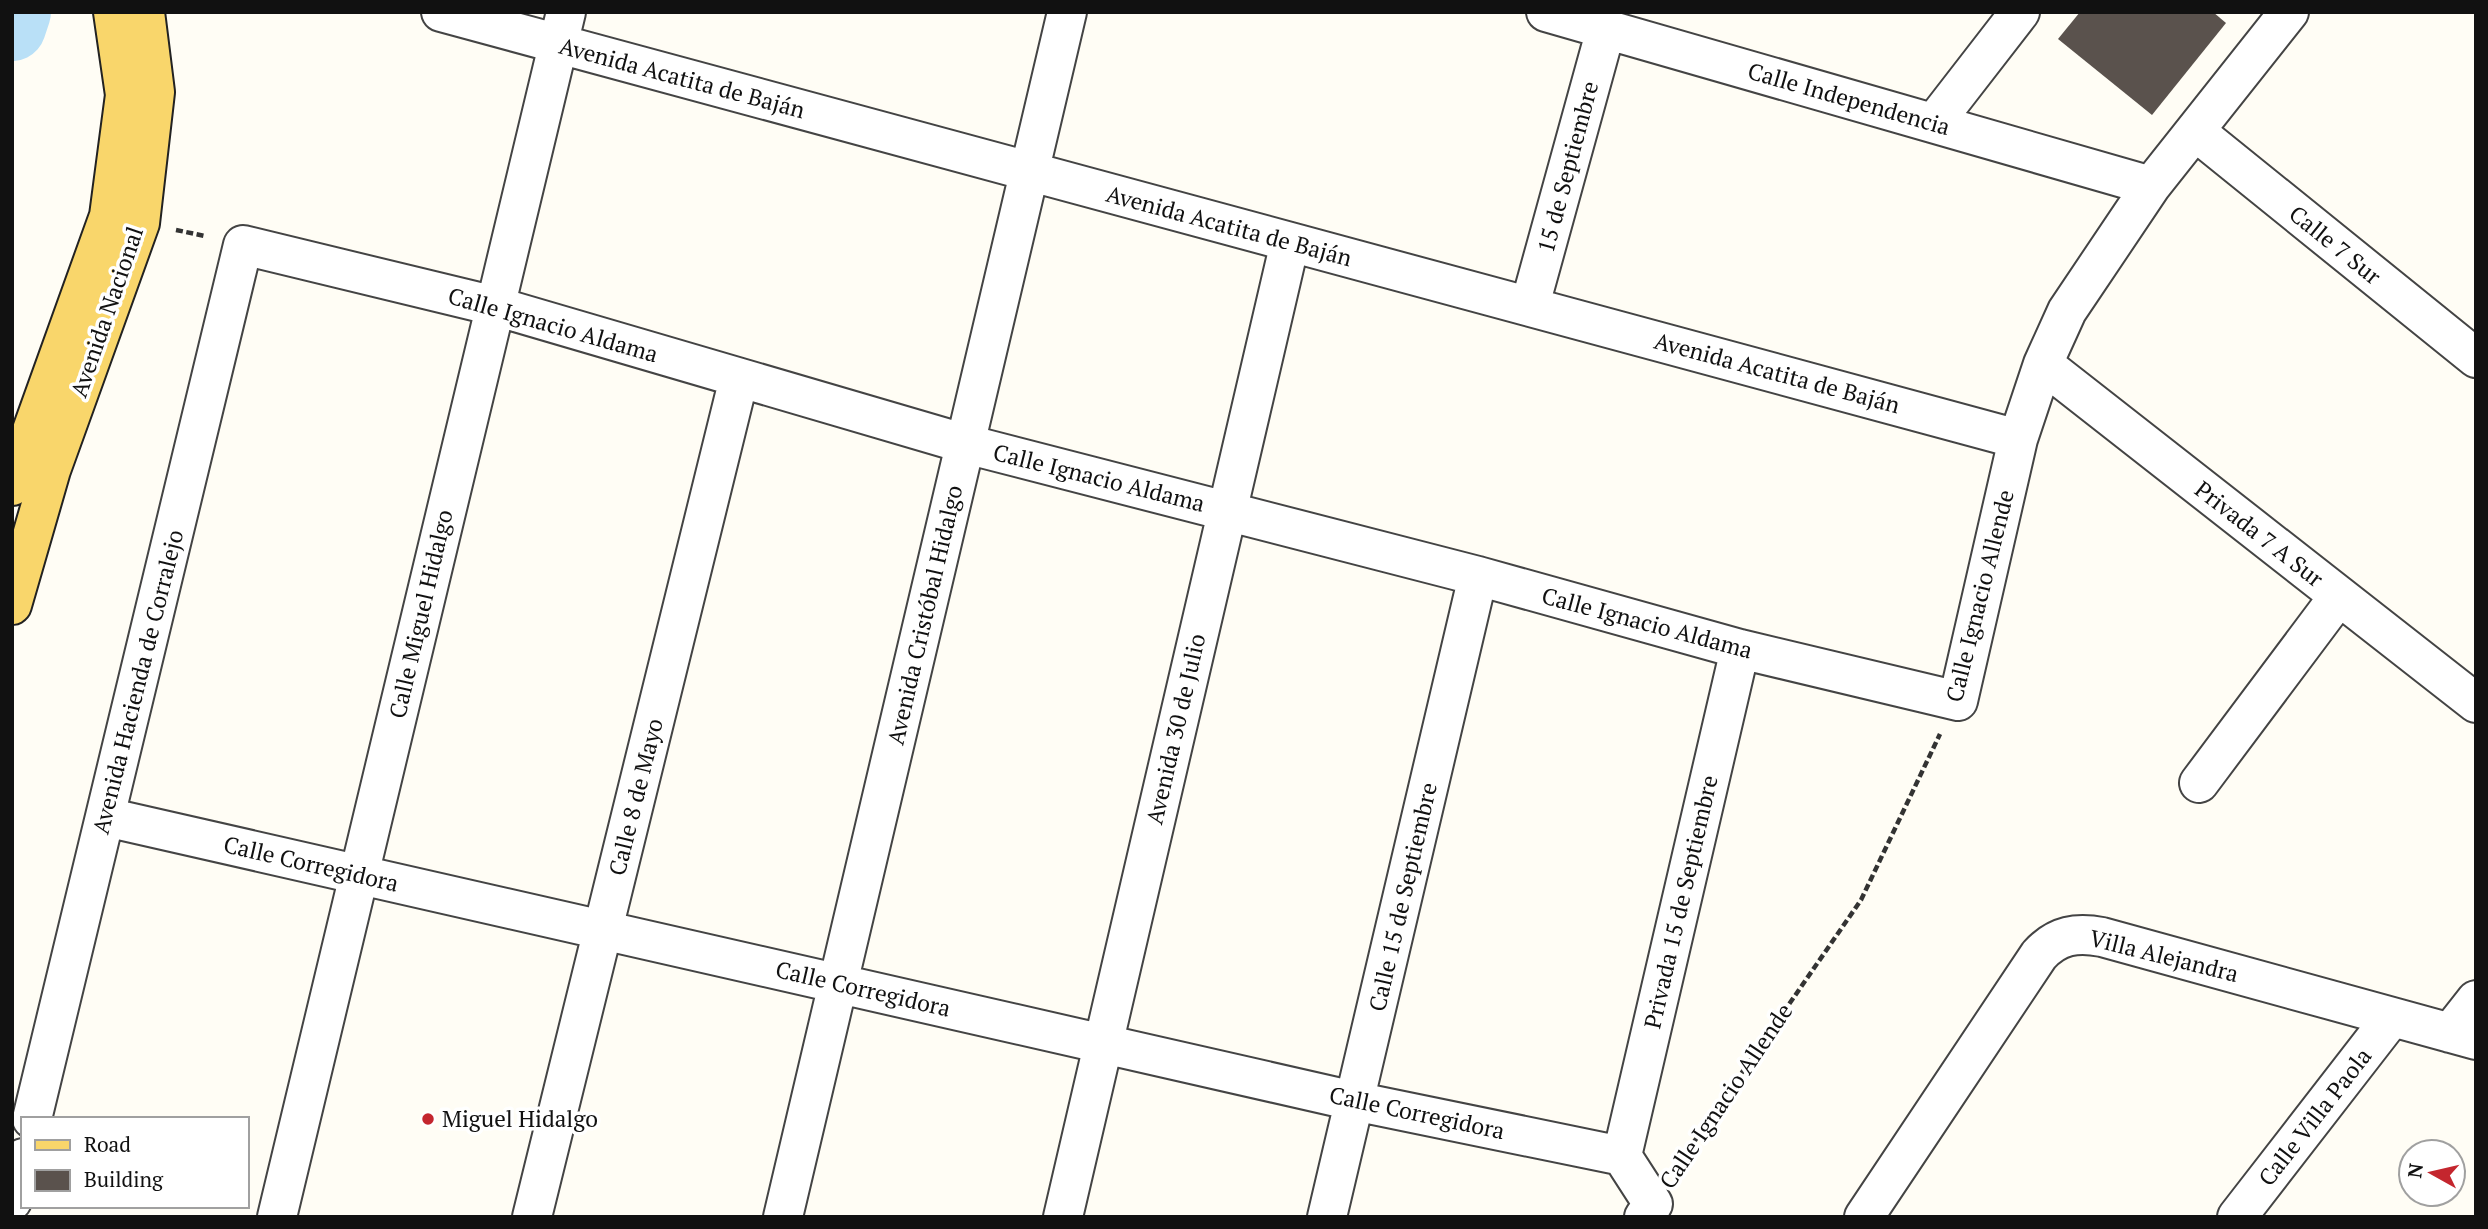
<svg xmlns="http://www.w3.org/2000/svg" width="2488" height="1229" font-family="'PT Serif',serif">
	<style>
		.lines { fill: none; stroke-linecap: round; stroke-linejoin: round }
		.river { stroke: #b9e0f7; stroke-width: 68 }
		.building { fill: #5a524d }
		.minor-casing { stroke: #444; stroke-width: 42 }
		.major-casing { stroke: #222; stroke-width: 42 }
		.path { stroke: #333; stroke-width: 4.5; stroke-dasharray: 7 3.5; stroke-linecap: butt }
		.minor { stroke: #fff; stroke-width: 38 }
		.major { stroke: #f9d66b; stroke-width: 38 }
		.poi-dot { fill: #c4262e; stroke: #fff; stroke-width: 2.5 }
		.labels { text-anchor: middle; stroke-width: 7; stroke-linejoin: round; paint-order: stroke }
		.street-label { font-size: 23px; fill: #111; stroke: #fff }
		.poi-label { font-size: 23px; fill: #111; stroke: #fff; text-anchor: start }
	</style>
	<rect width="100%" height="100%" fill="#fffdf5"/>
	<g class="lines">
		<!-- river -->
		<path class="river" d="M12,27L17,12"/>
	</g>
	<!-- building -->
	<path class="building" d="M2080,12H2213L2226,23L2152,115L2058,39Z"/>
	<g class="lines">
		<!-- minor casing -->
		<g class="minor-casing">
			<path id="minor" d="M441,12L2018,439
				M1546,12L2151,186
				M1934,123L2020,12
				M2195,131L2476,358
				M1530,305L1606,29L1587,12
				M2043,364L2476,703
				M2199,783L2339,596
				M106,817L1354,1101L1622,1156
				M2450,1033L2476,1000
				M32,1119L243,245L495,306L966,444L1478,576L1740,649L1958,701L2018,439L2043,364L2067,311L2151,186L2289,12
				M1622,1156L1740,649
				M1622,1156L1653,1204L1644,1217
				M12,1201L23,1158
				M277,1217L566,12
				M532,1217L739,378
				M783,1217L1067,12
				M1063,1217L1290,242
				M1327,1217L1478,576
				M1864,1217L2039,955C2057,935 2077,932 2102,937L2476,1040
				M2237,1217L2392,1017"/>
		</g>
		<!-- major casing -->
		<g class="major-casing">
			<path id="major" d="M12,486L109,216L125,95L113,12
				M12,605L51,470L140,223L155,92L145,12"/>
		</g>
		<!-- path -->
		<path class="path" d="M176,230L205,236
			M1676,1168L1861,900L1940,734"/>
		<!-- minor -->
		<use href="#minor" class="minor"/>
		<!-- major -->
		<use href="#major" class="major"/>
	</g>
	<!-- markers -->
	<circle class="poi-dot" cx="428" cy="1119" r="7"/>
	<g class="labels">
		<!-- street labels -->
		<g class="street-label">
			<text transform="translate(682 78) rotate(15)" y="8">Avenida Acatita de Baján</text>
			<text transform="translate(1849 99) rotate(16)" y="8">Calle Independencia</text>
			<text transform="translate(1568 167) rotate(-75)" y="8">15 de Septiembre</text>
			<text transform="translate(1229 226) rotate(15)" y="8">Avenida Acatita de Baján</text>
			<text transform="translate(2335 245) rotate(39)" y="8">Calle 7 Sur</text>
			<text transform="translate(107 312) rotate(-71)" y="8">Avenida Nacional</text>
			<text transform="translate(553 325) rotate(16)" y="8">Calle Ignacio Aldama</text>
			<text transform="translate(1777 373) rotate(15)" y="8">Avenida Acatita de Baján</text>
			<text transform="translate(1099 478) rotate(14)" y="8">Calle Ignacio Aldama</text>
			<text transform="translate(2259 534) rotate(38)" y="8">Privada 7 A Sur</text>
			<text transform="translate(1980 596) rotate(-76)" y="8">Calle Ignacio Allende</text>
			<text transform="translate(421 614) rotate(-77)" y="8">Calle Miguel Hidalgo</text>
			<text transform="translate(925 615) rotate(-77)" y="8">Avenida Cristóbal Hidalgo</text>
			<text transform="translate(1647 623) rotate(15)" y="8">Calle Ignacio Aldama</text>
			<text transform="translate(138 682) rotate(-76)" y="8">Avenida Hacienda de Corralejo</text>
			<text transform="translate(1176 729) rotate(-77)" y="8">Avenida 30 de Julio</text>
			<text transform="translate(636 797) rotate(-76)" y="8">Calle 8 de Mayo</text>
			<text transform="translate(311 864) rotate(13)" y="8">Calle Corregidora</text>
			<text transform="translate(1403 897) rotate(-77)" y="8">Calle 15 de Septiembre</text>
			<text transform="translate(1681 902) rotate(-77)" y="8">Privada 15 de Septiembre</text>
			<text transform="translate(2164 956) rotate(14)" y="8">Villa Alejandra</text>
			<text transform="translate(863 989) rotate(13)" y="8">Calle Corregidora</text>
			<text transform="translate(1726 1096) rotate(-56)" y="8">Calle Ignacio Allende</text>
			<text transform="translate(1417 1113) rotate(12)" y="8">Calle Corregidora</text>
			<text transform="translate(2315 1117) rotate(-52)" y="8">Calle Villa Paola</text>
		</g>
		<!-- poi labels -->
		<g class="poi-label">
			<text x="442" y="1127">Miguel Hidalgo</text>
		</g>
	</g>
	<!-- border -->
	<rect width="2488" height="1229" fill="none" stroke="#111111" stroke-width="28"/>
	<!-- legend -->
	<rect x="21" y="1117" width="228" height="91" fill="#ffffff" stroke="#a0a0a0" stroke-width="2"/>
	<rect x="35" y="1140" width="35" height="10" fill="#f9d66b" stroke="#a0a0a0" stroke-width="2"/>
	<text x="84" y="1152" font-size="21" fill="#111111">Road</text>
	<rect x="35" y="1170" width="35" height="21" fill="#5a524d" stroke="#a0a0a0" stroke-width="2"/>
	<text x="84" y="1187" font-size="21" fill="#111111">Building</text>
	<!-- north arrow -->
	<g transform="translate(2432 1173) rotate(278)"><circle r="33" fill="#ffffff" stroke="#a0a0a0" stroke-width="2"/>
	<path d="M0-5L12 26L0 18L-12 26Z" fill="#c4262e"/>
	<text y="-10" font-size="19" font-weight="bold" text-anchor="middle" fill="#111111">N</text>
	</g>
</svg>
